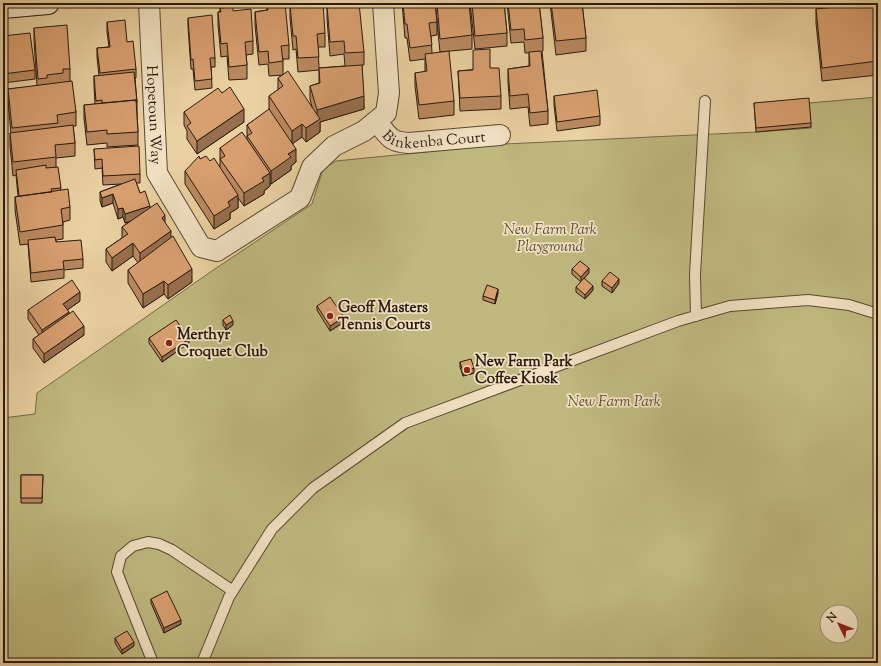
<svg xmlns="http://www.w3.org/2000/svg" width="881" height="666" font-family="'Sorts Mill Goudy',serif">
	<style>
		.green { fill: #bfb97f; stroke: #746a48; fill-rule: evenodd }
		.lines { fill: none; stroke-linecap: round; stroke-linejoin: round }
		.lane-casing { stroke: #594834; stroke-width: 12 }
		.street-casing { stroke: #594834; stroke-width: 22 }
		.secondary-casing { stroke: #291b10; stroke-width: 24 }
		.lane { stroke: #f1e1c2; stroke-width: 10 }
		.street { stroke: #f1e1c2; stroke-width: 20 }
		.secondary { stroke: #f1e1c2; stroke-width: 22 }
		.wall { fill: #ba895f; stroke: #291b10 }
		.shaded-wall { fill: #976f4e; stroke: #291b10 }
		.building { fill: #d89f6f; stroke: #291b10 }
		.poi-dot { fill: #8f2418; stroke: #f1e1c2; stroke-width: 1.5 }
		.labels { text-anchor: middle; stroke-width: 3.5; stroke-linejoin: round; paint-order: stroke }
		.street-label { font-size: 15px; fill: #291b10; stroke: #f1e1c2 }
		.park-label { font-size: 15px; font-style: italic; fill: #564a31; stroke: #f1e1c2 }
		.poi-label { font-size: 15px; font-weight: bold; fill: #291b10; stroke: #f1e1c2; text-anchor: start }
	</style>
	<rect width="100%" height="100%" fill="#ead1a1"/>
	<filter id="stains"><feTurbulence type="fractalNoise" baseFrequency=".005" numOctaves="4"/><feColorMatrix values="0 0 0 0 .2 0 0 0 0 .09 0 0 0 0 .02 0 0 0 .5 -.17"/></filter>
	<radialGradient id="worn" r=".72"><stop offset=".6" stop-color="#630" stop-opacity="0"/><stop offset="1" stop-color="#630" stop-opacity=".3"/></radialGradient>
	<!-- green -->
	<path class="green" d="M878,97V663H3V418L35,414L37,393L209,273L312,204L323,169L336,161L505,144L756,132L811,128L809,103ZM827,612H851V636H827Z"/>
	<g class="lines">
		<!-- lane casing -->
		<g class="lane-casing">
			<path id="lane" d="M696,316L695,274L705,101
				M153,663L117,572L121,556L133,546L148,542L159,544L172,550L233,591
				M202,663L229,597L272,529L313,488L405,423L678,321L730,306L808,300L849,305L878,314"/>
		</g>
		<!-- street casing -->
		<g class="street-casing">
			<g id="street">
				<path id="s1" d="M149,3L157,173L201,247L217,251L300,198L312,167L334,146L364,131L386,113L389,93L383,3"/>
				<path id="s2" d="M377,122C389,136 389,142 409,143L500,135"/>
			</g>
		</g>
		<!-- secondary casing -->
		<g class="secondary-casing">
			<path id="secondary" d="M3,7L48,3"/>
		</g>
		<!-- lane -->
		<use href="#lane" class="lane"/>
		<!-- street -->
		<use href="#street" class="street"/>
		<!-- secondary -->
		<use href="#secondary" class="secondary"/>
	</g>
	<!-- wall -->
	<path class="wall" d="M340,3L364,52V65H362L364,109L320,122V132L306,142L302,137L292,144L296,162L291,166V170L271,184L270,183V186L264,191V194L244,206L238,198V208L230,213V219L214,229L185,184V171L200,159L210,161L220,167V148L247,140V125L269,110V96L278,90V78L283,75L269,76L268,64L259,65L255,25V12L267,10V4L289,45V59H283V75L312,107L310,99V86L319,83V70L298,72L296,49L293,50L290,18V5L325,33V47H318L319,68L345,66L344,54L330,56L327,19V6L340,5Z
		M402,3H435L437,22V35L431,36L432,53L454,101V115L419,119L415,86V73L425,72V59L410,61L407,38H405Z
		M435,3H469L472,35V49L440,52Z
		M470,3H504L507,33V46L475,49Z
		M507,3H539L543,38V51H542L548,111V124L530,126L528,107L510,109L508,82V69L529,66V53H525L524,42L511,43Z
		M550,3H582L586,38V51L556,55Z
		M878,3V75L822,81L816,23V9Z
		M220,8L233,11L253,41V54L246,55L247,65V79L229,80L227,56L221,57L218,25V12H220Z
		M188,18L215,58V67H211L212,88L195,90L193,69H191L188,27Z
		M107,22L127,42L136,69V78H135L137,102V111L138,132V145L107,147V143L87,145L84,118V105L95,104L94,85V76H99L97,57V48L109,47L107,32Z
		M34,28L70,69V82L76,112V126H73L75,143V156L56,158V167L61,190L70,207V220L63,222V239L56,240V242L83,259V268L64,270V278L31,282L28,244L20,245L15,210V197L18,196L16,175L13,176L10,146V133H11L8,102V89L37,86L34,41Z
		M3,36L35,70V79L3,83Z
		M490,68L501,96V109L460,111L458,71Z
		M222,93L244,122L197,154L187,139V131L184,125V112Z
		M554,96L600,116V125L557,131L554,105Z
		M754,103L811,123V127L756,132Z
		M94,149L140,174V183H136L140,193L150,208L165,223L171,237L192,282L168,299L164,294L143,308L128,283V270L138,263L133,256L112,271L106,262V249L122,238V227L130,222L125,223L123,217L118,219L113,203L102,207L100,201V192L121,184L103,185L102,168L95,169Z
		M572,269L589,273L584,278L593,290L585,299L576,292V287L581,282L572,274Z
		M602,281L619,283L612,293L602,286Z
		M498,293L495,304L483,300V296Z
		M80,301L67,310L69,314L84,335L44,363L33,348V339L39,335L28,319V310Z
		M317,306L344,322L330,331L317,310Z
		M223,320L233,325L226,330L223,325Z
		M149,338L189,343L162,362L149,343Z
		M460,362L474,373L463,376L460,367Z
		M21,475H43L42,503H21Z
		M151,599L181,624L164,633L151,603Z
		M115,638L134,646L122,654L115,643Z"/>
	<!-- shaded-wall -->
	<path class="shaded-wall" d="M364,96V109L320,122V132L306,142V128L317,121V110Z
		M244,109V122L197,154V141Z
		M302,124V137L292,144V131Z
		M296,149V162L291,166V170L271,184V171L288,154Z
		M270,173V186L264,191V194L244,206V193L262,178Z
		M113,194V203L102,207V198Z
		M238,195V208L230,213V219L214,229V216L228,202Z
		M150,206V215L125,223V214Z
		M123,208V217L118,219V209Z
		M165,215V228L162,218Z
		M171,231V245L140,266V253Z
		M133,243V256L112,271V258Z
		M589,268V273L581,282V277Z
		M192,269V282L168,299V285Z
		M619,279V283L612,293V288Z
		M164,281V294L143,308V294Z
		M593,286V290L585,299V295Z
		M498,289V293L495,304V300Z
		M80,292V301L63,313V304Z
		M69,312V321L42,339V330Z
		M344,317V322L330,331V326Z
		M233,321V325L226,330V325Z
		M84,326V335L44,363V354Z
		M189,339V343L162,362V357Z
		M474,368V373L463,376V372Z
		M181,620V624L164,633V628Z
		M134,642V646L122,654V650Z"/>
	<!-- building -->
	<path class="building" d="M276,3H285L289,45L281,46L283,61L269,63L268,51L259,52L255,12L268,10L267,4Z
		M293,3H323L325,33L317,34L319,57L298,58L296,36H293L290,5L293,4Z
		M341,3H359L364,52L345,53L344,41L330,42L327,6L341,5Z
		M403,3H435L437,22L429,23L432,45L410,48L407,24H405Z
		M437,3H469L472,35L440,39Z
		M472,3H504L507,33L475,36Z
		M508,3H539L543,38L525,40L524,29L511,30Z
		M551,3H582L586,38L556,41Z
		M871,3H878V61L822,68L816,9Z
		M233,7V11L251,9L253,41L245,42L247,65L229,67L227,43L221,44L218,12H221L220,8Z
		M212,15L215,58H210L212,79L195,81L193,59L191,60L188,18Z
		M125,20L127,42L133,41L136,69L100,73L97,48L110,47L107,22Z
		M67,25L70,69H63V73L47,75V78L38,79L34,28Z
		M30,33L35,70L3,74V36Z
		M490,49V68H499L501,96L460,98L458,71L473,70V50Z
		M449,51L454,101L419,105L415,73L427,71L425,54Z
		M541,51L548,111L530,113L528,94L510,96L508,69L530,66L529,52Z
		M362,65L364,96L317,110L310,86L320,83L319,68Z
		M288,71L320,119L306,128L302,124L292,131L269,96L283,86L278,78Z
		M134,72L137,102H136V100L102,103V100L96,101L94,76Z
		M72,81L76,112L57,115L58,123L12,128L8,89Z
		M230,87L244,109L197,141L187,126L191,123L184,112L218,88L222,93Z
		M597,90L600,116L557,122L554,96Z
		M809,98L811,123L756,128L754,103Z
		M136,100L138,132L107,134V130L87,132L84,105Z
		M269,109L296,149L288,154L291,157L271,171L247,136L252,133L247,125Z
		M73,125L75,143L55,145L56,157L13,162L10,133Z
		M242,132L270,173L262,178L264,181L244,193L220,159L225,156L220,148Z
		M139,146L140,174L103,176L102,159L95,160L94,149Z
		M199,156L200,159L206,156L210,161L214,158L238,195L228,202L230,206L214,216L185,171Z
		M46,165V168L58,167L61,188L51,189L52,192L19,196L16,170Z
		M135,179L140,193L145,191L150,206L125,214L123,208L118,209L113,194L102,198L100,192Z
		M68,189L70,207L61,209L63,225L20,232L15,197Z
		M157,203L165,215L162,218L171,231L140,253L133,243L112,258L106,249L128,234L122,227Z
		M173,236L192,269L168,285L164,281L143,294L128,270Z
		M55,237L56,242L81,240L83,259L63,261L64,269L31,273L28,240Z
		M580,261L589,268L581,277L572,269Z
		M610,272L619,279L612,288L602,281Z
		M584,278L593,286L585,295L576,287Z
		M72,280L80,292L63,304L69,312L42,330L28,310Z
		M487,285L498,289L495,300L483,296Z
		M330,297L344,317L330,326L317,306Z
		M73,311L84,326L44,354L33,339Z
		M230,315L233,321L226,325L223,320Z
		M176,320L189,339L162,357L149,338Z
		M471,359L474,368L463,372L460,362Z
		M21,475H43L42,498H21Z
		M167,591L181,620L164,628L151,599Z
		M127,631L134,642L122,650L115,638Z"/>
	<!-- markers -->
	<g class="poi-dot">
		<circle cx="330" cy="316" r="4"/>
		<circle cx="169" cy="343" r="4"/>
		<circle cx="467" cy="370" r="4"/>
	</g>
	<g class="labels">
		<!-- street labels -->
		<g class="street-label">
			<text dy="5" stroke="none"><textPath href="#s1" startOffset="112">Hopetoun Way</textPath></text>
			<text dy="5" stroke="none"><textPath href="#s2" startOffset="65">Binkenba Court</textPath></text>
		</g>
		<!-- park labels -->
		<g class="park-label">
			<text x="550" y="234">New Farm Park<tspan x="550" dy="17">Playground</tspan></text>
			<text x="614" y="406">New Farm Park</text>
		</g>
		<!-- poi labels -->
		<g class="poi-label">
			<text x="338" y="312">Geoff Masters<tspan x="338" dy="17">Tennis Courts</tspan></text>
			<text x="177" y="339">Merthyr<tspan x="177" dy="17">Croquet Club</tspan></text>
			<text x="475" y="366">New Farm Park<tspan x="475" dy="17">Coffee Kiosk</tspan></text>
		</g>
	</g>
	<!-- margin -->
	<rect width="881" height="666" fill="none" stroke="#ead1a1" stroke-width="16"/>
	<rect x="4" y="4" width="873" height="658" fill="none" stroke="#291b10" stroke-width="2"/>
	<rect x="8" y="8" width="865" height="650" fill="none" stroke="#291b10"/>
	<!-- north arrow -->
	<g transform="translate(839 624) rotate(313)"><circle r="19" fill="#f1e1c2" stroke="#a1927b"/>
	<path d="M0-3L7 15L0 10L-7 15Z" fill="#8f2418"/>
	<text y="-6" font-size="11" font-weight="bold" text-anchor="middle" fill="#291b10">N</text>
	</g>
	<rect width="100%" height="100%" filter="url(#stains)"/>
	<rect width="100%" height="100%" fill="url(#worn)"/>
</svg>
